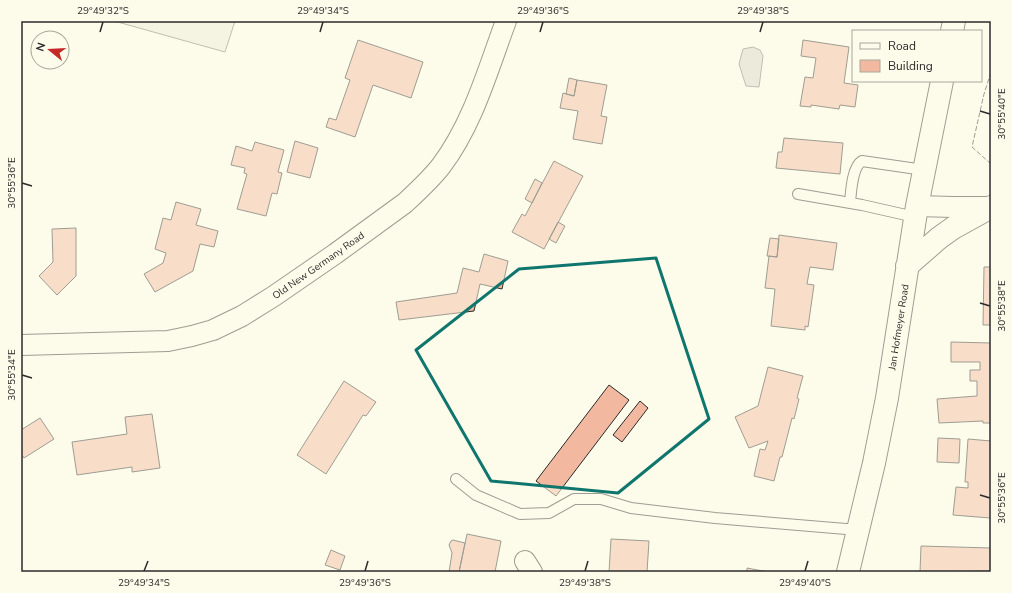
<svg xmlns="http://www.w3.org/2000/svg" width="1012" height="593" font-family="'Nunito Sans',sans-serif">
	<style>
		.green { fill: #ecebdb; stroke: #74746e }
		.water { fill: #d8d7c9; stroke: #74746e }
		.building { fill: #f2b8a0; stroke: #2b2b2b }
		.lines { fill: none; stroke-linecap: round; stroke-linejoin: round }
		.service-casing { stroke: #2b2b2b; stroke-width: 12 }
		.minor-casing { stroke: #2b2b2b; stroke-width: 22 }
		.tertiary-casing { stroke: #2b2b2b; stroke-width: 24 }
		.service { stroke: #fdfbea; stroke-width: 10 }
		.minor { stroke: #fdfbea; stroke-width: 20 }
		.tertiary { stroke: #fdfbea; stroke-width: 22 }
		.fence { stroke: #2b2b2b; stroke-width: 1; stroke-dasharray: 5 2; stroke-linecap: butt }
		.marked { fill: none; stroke: #0f766e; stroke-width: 3; stroke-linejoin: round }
		.ticks { fill: none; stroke: #2b2b2b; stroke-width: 1.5 }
		.labels { text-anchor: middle; stroke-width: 3; stroke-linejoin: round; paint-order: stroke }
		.street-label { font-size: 10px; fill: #2b2b2b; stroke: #fdfbea }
		.neatline { fill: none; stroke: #2b2b2b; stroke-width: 1.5 }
		.ticks-label { font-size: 10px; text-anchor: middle; fill: #2b2b2b }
	</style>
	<rect width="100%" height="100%" fill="#fdfbea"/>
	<!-- green -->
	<path class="green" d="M114,21H235L225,52Z"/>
	<!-- water -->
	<path class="water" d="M753,47L760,50L763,56L759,87L746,86L739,64L743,49Z"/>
	<!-- building -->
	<path class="building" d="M358,40L423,62L411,98L373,85L355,137L326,127L329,118L336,120L350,80L345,78Z
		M803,40L849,47L844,83L858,85L855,107L840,105L839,109L811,105V107L800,106L805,77L813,78L816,58L801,56Z
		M569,78L577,80L574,96L566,94Z
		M577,80L607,85L601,116L607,117L602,144L573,139L578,111L560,108L563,93L574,96Z
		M784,138L843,143L840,174L776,168L778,152H782Z
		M295,141L318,148L310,178L287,172Z
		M255,142L284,150L278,172L282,173L277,194L272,193L266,216L237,209L247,174L244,173L245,168L231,165L236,146L252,151Z
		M554,161L583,176L544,249L512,232L522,214L525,216Z
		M535,179L542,183L532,203L525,199Z
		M176,202L201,209L196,225L218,231L214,247L200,244L193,271L155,292L144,274L163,263L166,253L155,249L163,218L171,220Z
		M558,222L565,226L556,243L549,239Z
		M76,228V276L57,295L39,276L53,262L52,229Z
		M779,235L837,243L833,270L810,267L807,284L814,285L808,327L805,326V330L771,326L775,289L765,288L769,256L777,257Z
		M770,238L779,239L777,257L767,256Z
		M484,254L508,261L502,289L480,284L474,311L399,320L396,302L457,293L463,268L479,272Z
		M984,267H991V325H983Z
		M951,342L991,343V423H983V421L939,423L937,399L977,396V381H970V370H980V362H951Z
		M768,367L803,376L797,398L799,399L794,419L792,418L782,457H780L774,481L754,476L760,449L765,450L768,441L749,448L735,417L758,406Z
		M344,381L376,402L366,416L363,415L326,474L297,455Z
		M609,385L629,400L556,496L536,481Z
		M640,401L648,408L622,442L613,435Z
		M152,414L160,468L132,472V467L77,475L72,442L127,434L125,417Z
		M40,418L54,439L24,458L21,454V430Z
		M938,438L960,439L959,463L937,462Z
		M968,439L991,441V517L990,518L953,515L956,487L968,488V482H965Z
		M467,534L501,541L495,572H459Z
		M611,539L649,541L647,572H609Z
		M453,540L465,543L459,572H449L452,553L449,545L451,541Z
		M921,546L991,548V571L920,572Z
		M331,550L345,556L340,570L325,565Z
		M747,568L768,572H747Z"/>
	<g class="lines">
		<!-- service casing -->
		<g class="service-casing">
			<path id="service" d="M798,194L862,205L915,217
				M850,203C851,192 852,167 862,161L924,170
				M456,479L476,495L520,514L549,513L574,499H601L631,508L715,518L858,530"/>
		</g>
		<!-- minor casing -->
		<g class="minor-casing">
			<path id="minor" d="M917,206L953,207H991
				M21,345L168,341L192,336L213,330L242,316L274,296L335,254L405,203C418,191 431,179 441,166C473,124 488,69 506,21
				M525,561L532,572"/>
		</g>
		<!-- tertiary casing -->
		<g class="tertiary-casing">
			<path id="tertiary" d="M952,31L954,21
				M907,266L939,238L953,228L991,207
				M848,572L874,463L887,398L917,206L942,81"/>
		</g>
		<!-- service -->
		<use href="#service" class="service"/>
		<!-- minor -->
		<use href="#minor" class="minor"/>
		<!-- tertiary -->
		<use href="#tertiary" class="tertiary"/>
		<!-- fence -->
		<path class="fence" d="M991,72L984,94L972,147L991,164"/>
	</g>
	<!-- marked area -->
	<path d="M0 0H1012V593H0ZM656,258L709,419L618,493L491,481L416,350L519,269Z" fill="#fdfbea" fill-opacity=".55" fill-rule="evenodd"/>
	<path class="marked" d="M656,258L709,419L618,493L491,481L416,350L519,269Z"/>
	<!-- ticks -->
	<path class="ticks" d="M100,32L103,22M320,32L323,22M540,32L543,22M760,32L763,22M980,111L990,114M22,183L32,186M980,303L990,306M22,375L32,378M980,495L990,498M144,571L148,561M365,571L368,561M585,571L588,561M805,571L808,561"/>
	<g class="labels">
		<!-- street labels -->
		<g class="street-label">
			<text transform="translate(318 265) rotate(-35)" y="4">Old New Germany Road</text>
			<text transform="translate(898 327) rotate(-81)" y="4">Jan Hofmeyer Road</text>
		</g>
	</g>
	<!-- border -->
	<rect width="1012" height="593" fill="none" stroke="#fdfbea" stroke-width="44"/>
	<!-- legend -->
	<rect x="852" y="30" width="130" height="52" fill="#fdfbea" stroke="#a9a89e"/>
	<rect x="860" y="43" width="20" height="6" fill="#fdfbea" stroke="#a9a89e"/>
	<text x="888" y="50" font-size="12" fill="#2b2b2b">Road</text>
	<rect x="860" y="60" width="20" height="12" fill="#f2b8a0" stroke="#a9a89e"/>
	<text x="888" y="70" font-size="12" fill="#2b2b2b">Building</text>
	<!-- north arrow -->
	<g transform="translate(50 50) rotate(288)"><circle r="19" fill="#fdfbea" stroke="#a9a89e"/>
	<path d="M0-3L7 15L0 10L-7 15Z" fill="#c62828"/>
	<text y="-6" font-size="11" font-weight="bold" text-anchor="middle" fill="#2b2b2b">N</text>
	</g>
	<rect x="22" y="22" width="968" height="549" class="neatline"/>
	<g class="ticks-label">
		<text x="103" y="14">29°49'32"S</text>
		<text x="323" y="14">29°49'34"S</text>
		<text x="543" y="14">29°49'36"S</text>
		<text x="763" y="14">29°49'38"S</text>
		<text transform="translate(1001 114) rotate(-90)" y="4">30°55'40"E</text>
		<text transform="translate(11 183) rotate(-90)" y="4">30°55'36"E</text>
		<text transform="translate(1001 306) rotate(-90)" y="4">30°55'38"E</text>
		<text transform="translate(11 375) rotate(-90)" y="4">30°55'34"E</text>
		<text transform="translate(1001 498) rotate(-90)" y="4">30°55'36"E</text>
		<text x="144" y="586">29°49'34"S</text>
		<text x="365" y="586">29°49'36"S</text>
		<text x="585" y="586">29°49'38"S</text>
		<text x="805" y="586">29°49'40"S</text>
	</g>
</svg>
